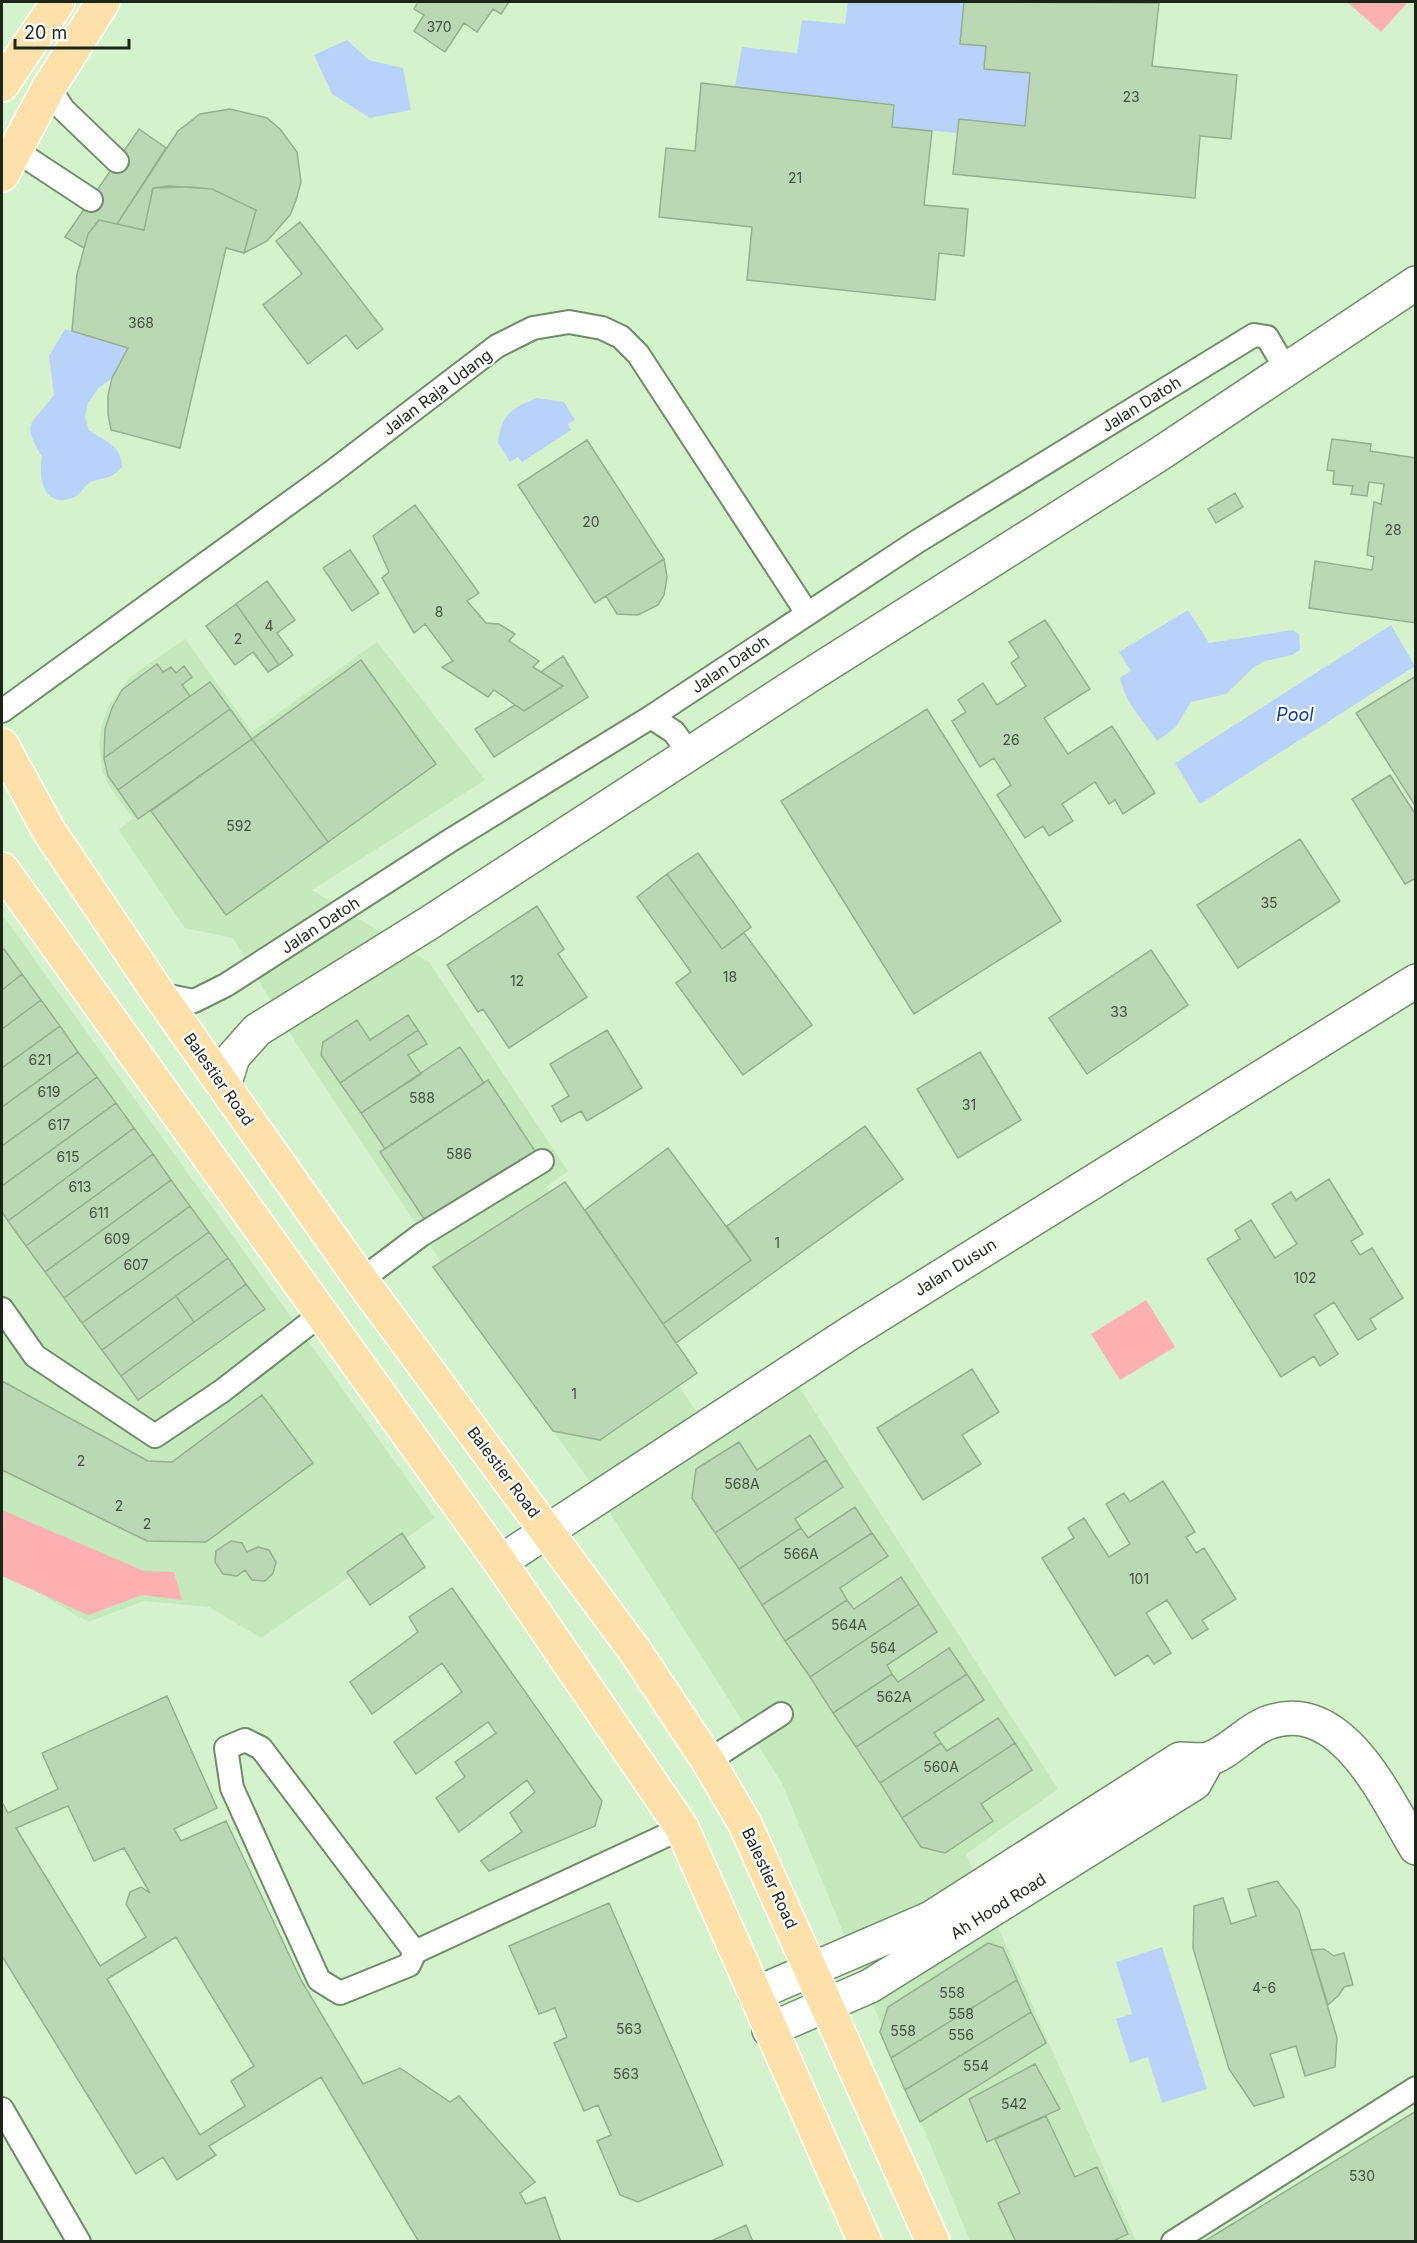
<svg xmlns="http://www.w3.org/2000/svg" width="1417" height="2243" font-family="Inter,sans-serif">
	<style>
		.built { fill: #c5e8bd }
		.green { fill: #ffb1b0 }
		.water { fill: #b9d2fb }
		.building { fill: #bad8b3; stroke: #94b18e; stroke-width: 1.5; fill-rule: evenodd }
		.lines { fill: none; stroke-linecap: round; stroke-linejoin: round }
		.service-casing { stroke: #6f8b69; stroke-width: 26 }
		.minor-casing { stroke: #6f8b69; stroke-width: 36 }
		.primary-casing { stroke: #fff; stroke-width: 36 }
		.service { stroke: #fff; stroke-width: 22 }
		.minor { stroke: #fff; stroke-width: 33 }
		.primary { stroke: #fee0aa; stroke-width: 33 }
		.labels { text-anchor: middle; stroke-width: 4.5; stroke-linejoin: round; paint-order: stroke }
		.number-label { font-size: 14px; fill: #43523f }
		.street-label { font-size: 16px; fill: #1b2618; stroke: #fff }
		.water-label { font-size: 18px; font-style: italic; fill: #0c4195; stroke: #fff }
	</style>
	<rect width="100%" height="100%" fill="#d4f3cd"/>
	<!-- built -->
	<path class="built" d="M185,639L252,732L377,642L485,780L312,890L429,962L568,1171L546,1187L710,1432L795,1381L1058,1789L966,1854L1136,2241H970L782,1783L589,1480L553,1431L298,1046L233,938L185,928L119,830L133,818L112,791L102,771L99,745L101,728L108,707L130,677Z
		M2,914L435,1518L261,1638L209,1607L144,1601L88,1622L2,1571Z"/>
	<!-- green -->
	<path class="green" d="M1347,2H1408L1381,32Z
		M1146,1300L1175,1347L1120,1380L1091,1334Z
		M2,1510L144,1571L174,1572L182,1600L142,1595L88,1615L2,1576Z"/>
	<!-- water -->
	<path class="water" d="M848,2H964L961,44L986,46L985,69L1030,73L1025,126L959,119L957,133L892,127L894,104L735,87L742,47L797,53L802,20L845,24Z
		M347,40L369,60L403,68L411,110L370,118L332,94L314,55Z
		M65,329L128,348L112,378L98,389L88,403L85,416L89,430C105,442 121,444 122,467C109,482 103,476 89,483C83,487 80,496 72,498C43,508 38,477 42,457C19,419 34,425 54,394L49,356Z
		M537,398L564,402L575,420L568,424L571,430L522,462L518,457L510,462L498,443C501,414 512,408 537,398Z
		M1188,610L1209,643L1293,630L1299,634L1300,650L1292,655L1265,661L1254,667L1226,694L1191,702L1176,727L1157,741C1143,719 1126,705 1120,678L1131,671L1119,652Z
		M1391,625L1415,666L1200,804L1175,763Z
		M1162,1947L1207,2089L1162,2103L1148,2057L1130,2063L1116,2019L1132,2014L1116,1962Z"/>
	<!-- building -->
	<path class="building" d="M418,2H509L501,14L493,9L477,32L464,23L445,52L414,31L424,15L414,9Z
		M964,2L1159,3L1152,66L1237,75L1231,139L1200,136L1195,198L953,174L959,119L1025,126L1030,73L984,69L986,46L960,44Z
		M701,83L894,105L892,127L932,131L924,205L968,209L964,256L939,253L935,300L747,280L752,227L659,217L666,148L695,151Z
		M230,109L267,118L280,129L297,152L301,182L296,200L290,215L267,241L244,253L256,210L212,189L190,187L153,188L144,230L117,224L178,131L200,114Z
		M139,129L166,148L117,224L99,220L88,234L84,248L65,237Z
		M169,186L212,189L256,210L244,253L226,248L180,448L111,430L108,414V395L112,378L128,348L72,331L77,274L88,234L99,220L144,230L153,188Z
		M300,222L383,329L357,349L346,335L308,364L263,305L302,274L276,241Z
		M1332,439L1371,444L1370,451L1416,458V623L1309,608L1315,561L1372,570L1374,557L1367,555L1374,502L1381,504L1384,484L1369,482L1367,496L1351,494L1353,486L1333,484L1334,471L1327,470Z
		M587,440L664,559L595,603L518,485Z
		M1235,493L1243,507L1216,523L1208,509Z
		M415,505L479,593L467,601L486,623L499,624L515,634L509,641L539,661L533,667L563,686L524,711L494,690L488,697L442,667L453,661L425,624L414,633L382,578L389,572L373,536Z
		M350,550L379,593L352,611L323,568Z
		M664,559L667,577L664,595L658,605L638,615L617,614L606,596Z
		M267,581L295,620L277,633L293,655L279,665L236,604Z
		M236,604L279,665L268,672L253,652L235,665L206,626Z
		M1045,620L1090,689L1044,718L1068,754L1112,726L1155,793L1123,814L1115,800L1109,804L1095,782L1062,804L1073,821L1049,836L1043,826L1025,838L997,795L1011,785L994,758L980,767L952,721L966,712L958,700L983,683L997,705L1026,686L1011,663L1019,657L1009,642Z
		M563,656L588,697L494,757L475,729L515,705L524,711L563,686L541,672Z
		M361,660L436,764L328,842L252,739Z
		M157,664L163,672L171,667L176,673L184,666L192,677L182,685L190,696L104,758L105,729L112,708L122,690Z
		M1416,676V807L1356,713Z
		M210,682L230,709L118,790L108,776L104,758Z
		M230,709L252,739L138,819L118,790Z
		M927,709L1061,921L914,1014L781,801Z
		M252,739L328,842L226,915L151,811Z
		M1390,775L1416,815V878L1405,884L1352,799Z
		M1300,839L1340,901L1238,968L1197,905Z
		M698,853L751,927L722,949L667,874Z
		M667,874L722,949L744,933L812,1025L743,1075L676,983L691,972L637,897Z
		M537,906L564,949L558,954L587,997L509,1048L483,1009L478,1012L447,965Z
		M4,949L22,974L2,990V950Z
		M1151,950L1188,1005L1087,1074L1049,1018Z
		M22,974L41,1000L2,1029V990Z
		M41,1000L60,1026L2,1068V1029Z
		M408,1015L418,1030L340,1083L321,1055L323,1042L357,1020L370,1040Z
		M60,1026L78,1052L2,1107V1068Z
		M418,1030L427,1044L408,1055L421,1074L361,1113L340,1083Z
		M607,1030L642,1088L587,1121L581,1111L561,1122L552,1106L569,1096L550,1064Z
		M460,1047L484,1083L385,1149L361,1113Z
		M78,1052L97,1077L2,1146V1107Z
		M980,1052L1021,1120L958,1158L917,1089Z
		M97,1077L116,1103L2,1186V1146Z
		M488,1080L539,1157L430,1228L380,1152Z
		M116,1103L134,1128L8,1221L2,1212V1186Z
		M865,1126L903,1179L676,1343L663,1324L751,1260L727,1226Z
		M134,1128L153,1154L26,1246L8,1221Z
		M668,1148L751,1260L663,1324L585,1210Z
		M153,1154L171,1180L45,1272L26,1246Z
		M1329,1179L1363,1234L1351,1241L1360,1255L1372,1248L1403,1298L1370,1319L1376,1329L1358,1340L1334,1302L1314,1315L1338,1354L1320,1366L1314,1356L1281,1377L1207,1259L1240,1239L1235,1230L1251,1220L1275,1258L1297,1244L1272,1204L1291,1192L1296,1200Z
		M171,1180L190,1206L64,1298L45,1272Z
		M565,1182L697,1373L600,1440L553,1431L433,1267Z
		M190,1206L209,1232L82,1323L64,1298Z
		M209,1232L228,1258L102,1350L82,1323Z
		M228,1258L246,1284L194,1322L176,1296Z
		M246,1284L265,1309L138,1400L121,1376Z
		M176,1296L194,1322L121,1376L102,1350Z
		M972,1369L999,1412L962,1435L981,1464L923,1500L877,1428Z
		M2,1381L148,1461L172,1462L262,1395L313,1463L206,1542L147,1541L2,1470Z
		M810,1435L826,1460L715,1533L692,1498L696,1469L739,1442L757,1470Z
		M826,1460L843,1487L795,1519L801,1528L739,1569L715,1533Z
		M1163,1481L1195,1532L1186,1537L1196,1553L1204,1548L1236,1599L1202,1620L1208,1629L1192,1639L1167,1600L1146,1613L1171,1653L1154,1664L1148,1655L1115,1676L1042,1558L1074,1538L1068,1528L1084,1518L1109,1557L1130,1544L1106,1504L1124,1493L1130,1502Z
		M855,1507L872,1533L762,1605L739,1569L801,1528L808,1538Z
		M402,1533L425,1567L370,1605L347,1572Z
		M872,1533L888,1556L840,1588L847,1600L785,1641L762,1605Z
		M231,1541L242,1543L247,1552L258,1547L269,1550L276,1562L273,1573L265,1581L252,1580L245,1570L237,1576L223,1574L215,1562L216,1551Z
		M901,1577L919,1604L810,1677L785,1641L847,1600L854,1609Z
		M452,1588L602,1801L595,1826L489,1871L481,1861L522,1832L510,1813L535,1792L527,1780L459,1832L436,1798L465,1777L455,1762L496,1733L488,1722L416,1774L394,1742L462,1692L442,1663L372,1714L350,1682L418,1632L409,1617Z
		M919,1604L937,1632L887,1665L892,1674L833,1713L810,1677Z
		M949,1648L967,1674L856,1747L833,1713L892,1674L898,1682Z
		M967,1674L984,1700L934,1733L941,1743L880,1783L856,1747Z
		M167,1696L217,1808L174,1829L181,1841L226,1821L301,1980L363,2084L400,2068L450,2102L459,2096L535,2182L520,2193L526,2204L545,2197L561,2242H419L321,2077L209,2146L216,2155L177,2180L163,2157L136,2174L2,1956V1802L8,1813L58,1789L42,1753ZM68,1806L94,1861L124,1848L150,1893L141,1887L130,1892L126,1904L146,1937L100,1966L16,1828ZM176,1937L254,2066L231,2081L245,2106L200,2135L107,1979Z
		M998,1718L1015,1743L902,1818L880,1783L941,1743L947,1751Z
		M1015,1743L1032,1770L981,1804L993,1821L945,1853L921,1847L902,1818Z
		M1277,1881L1299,1910L1337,2038L1335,2067L1305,2076L1296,2046L1270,2054L1284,2097L1254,2106L1229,2069L1193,1948L1194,1906L1223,1898L1231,1924L1256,1916L1248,1889Z
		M609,1903L723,2165L638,2202L620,2195L597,2141L611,2135L598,2105L584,2111L554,2043L567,2037L555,2008L539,2014L509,1946Z
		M988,1943L1003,1948L1017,1980L891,2058L880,2032L888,2007Z
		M1324,1949L1334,1956L1344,1953L1353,1985L1344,1987L1339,1995L1328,2005L1311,1950Z
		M1017,1980L1031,2012L905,2090L891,2058Z
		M1031,2012L1046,2043L920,2122L905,2090Z
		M1035,2064L1060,2109L987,2142L969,2099Z
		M1416,2111V2242H1203Z
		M1046,2116L1075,2177L1097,2167L1128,2234L1111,2242H1016L998,2203L1020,2193L995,2139Z
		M746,2225L753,2242H709Z"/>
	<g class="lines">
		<!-- service casing -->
		<g class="service-casing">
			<path id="service" d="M49,87L63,109L117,161
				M15,150L91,200
				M2,711L332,472L497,346L533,328L569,322L602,328L621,337L638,354L807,613
				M651,717L674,732L689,753
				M159,994L194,1001L226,985L451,840L651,717L918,541L1254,335L1267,337L1286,369
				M361,1280L421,1235L542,1161
				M2,1309L35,1356L155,1436L222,1391L320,1315
				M708,1761L781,1714
				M415,1952L261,1748L245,1740L226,1748L232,1788L319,1980L340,1993L409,1965L415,1952L682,1828
				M2,2109L79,2242
				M1173,2242L1416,2088"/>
		</g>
		<!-- minor casing -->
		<g class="minor-casing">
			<path id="minor" d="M224,1086L233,1057L257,1030L429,923L809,676L1158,455L1416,283
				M500,1562L850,1333L1416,981
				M755,1994L931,1918L1180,1759C1188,1759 1199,1761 1208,1759C1229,1753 1246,1731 1267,1723C1342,1695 1386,1799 1416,1848
				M769,2030L870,1986L1195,1783L1208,1759"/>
		</g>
		<!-- primary casing -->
		<g class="primary-casing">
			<path id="primary" d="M2,85L58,2
				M2,175L49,87L103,2
				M2,745L49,831L159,994L361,1280L635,1651L708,1761L745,1824L933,2242
				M2,869L500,1562L682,1828L865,2242"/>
		</g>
		<!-- service -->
		<use href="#service" class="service"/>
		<!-- minor -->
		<use href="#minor" class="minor"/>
		<!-- primary -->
		<use href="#primary" class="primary"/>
	</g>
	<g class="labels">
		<!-- number labels -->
		<g class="number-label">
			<text x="439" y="32">370</text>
			<text x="1131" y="102">23</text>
			<text x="795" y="183">21</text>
			<text x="141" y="328">368</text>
			<text x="591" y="527">20</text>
			<text x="1393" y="535">28</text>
			<text x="439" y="617">8</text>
			<text x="269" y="631">4</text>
			<text x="238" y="644">2</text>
			<text x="1011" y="745">26</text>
			<text x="239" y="831">592</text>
			<text x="1269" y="908">35</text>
			<text x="730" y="982">18</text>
			<text x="517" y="986">12</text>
			<text x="1119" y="1017">33</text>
			<text x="40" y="1065">621</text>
			<text x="49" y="1097">619</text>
			<text x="422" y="1103">588</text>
			<text x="969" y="1110">31</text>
			<text x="59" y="1130">617</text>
			<text x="459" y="1159">586</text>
			<text x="68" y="1162">615</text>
			<text x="80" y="1192">613</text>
			<text x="99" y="1218">611</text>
			<text x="117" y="1244">609</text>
			<text x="777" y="1248">1</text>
			<text x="136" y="1270">607</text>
			<text x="1305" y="1283">102</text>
			<text x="574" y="1399">1</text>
			<text x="81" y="1466">2</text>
			<text x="742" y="1489">568A</text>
			<text x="119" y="1511">2</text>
			<text x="147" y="1529">2</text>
			<text x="801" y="1559">566A</text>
			<text x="1139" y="1584">101</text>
			<text x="849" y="1630">564A</text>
			<text x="883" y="1653">564</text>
			<text x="894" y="1702">562A</text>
			<text x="941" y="1772">560A</text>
			<text x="1264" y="1993">4-6</text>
			<text x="952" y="1998">558</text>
			<text x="961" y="2019">558</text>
			<text x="629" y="2034">563</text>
			<text x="903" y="2036">558</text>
			<text x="961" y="2040">556</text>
			<text x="976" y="2071">554</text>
			<text x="626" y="2079">563</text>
			<text x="1014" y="2109">542</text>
			<text x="1362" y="2181">530</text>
		</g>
		<!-- street labels -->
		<g class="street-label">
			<text transform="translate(437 392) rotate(-37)" y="6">Jalan Raja Udang</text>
			<text transform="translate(1141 404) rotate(-32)" y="6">Jalan Datoh</text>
			<text transform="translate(730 664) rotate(-34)" y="6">Jalan Datoh</text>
			<text transform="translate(320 925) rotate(-33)" y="6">Jalan Datoh</text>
			<text transform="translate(219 1079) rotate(55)" y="6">Balestier Road</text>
			<text transform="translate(955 1267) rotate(-32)" y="6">Jalan Dusun</text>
			<text transform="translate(504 1472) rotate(53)" y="6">Balestier Road</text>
			<text transform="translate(770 1878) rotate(65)" y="6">Balestier Road</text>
			<text transform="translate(998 1906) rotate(-32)" y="6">Ah Hood Road</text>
		</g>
		<!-- water labels -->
		<g class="water-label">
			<text x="1295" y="721">Pool</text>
		</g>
	</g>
	<!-- border -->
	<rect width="1417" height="2243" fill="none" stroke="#1b2618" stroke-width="6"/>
	<!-- scale -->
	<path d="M15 39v9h114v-9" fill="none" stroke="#1b2618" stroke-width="3"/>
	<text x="24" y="39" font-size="18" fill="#1b2618" stroke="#ffffff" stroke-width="4.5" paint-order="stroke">20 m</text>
</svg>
